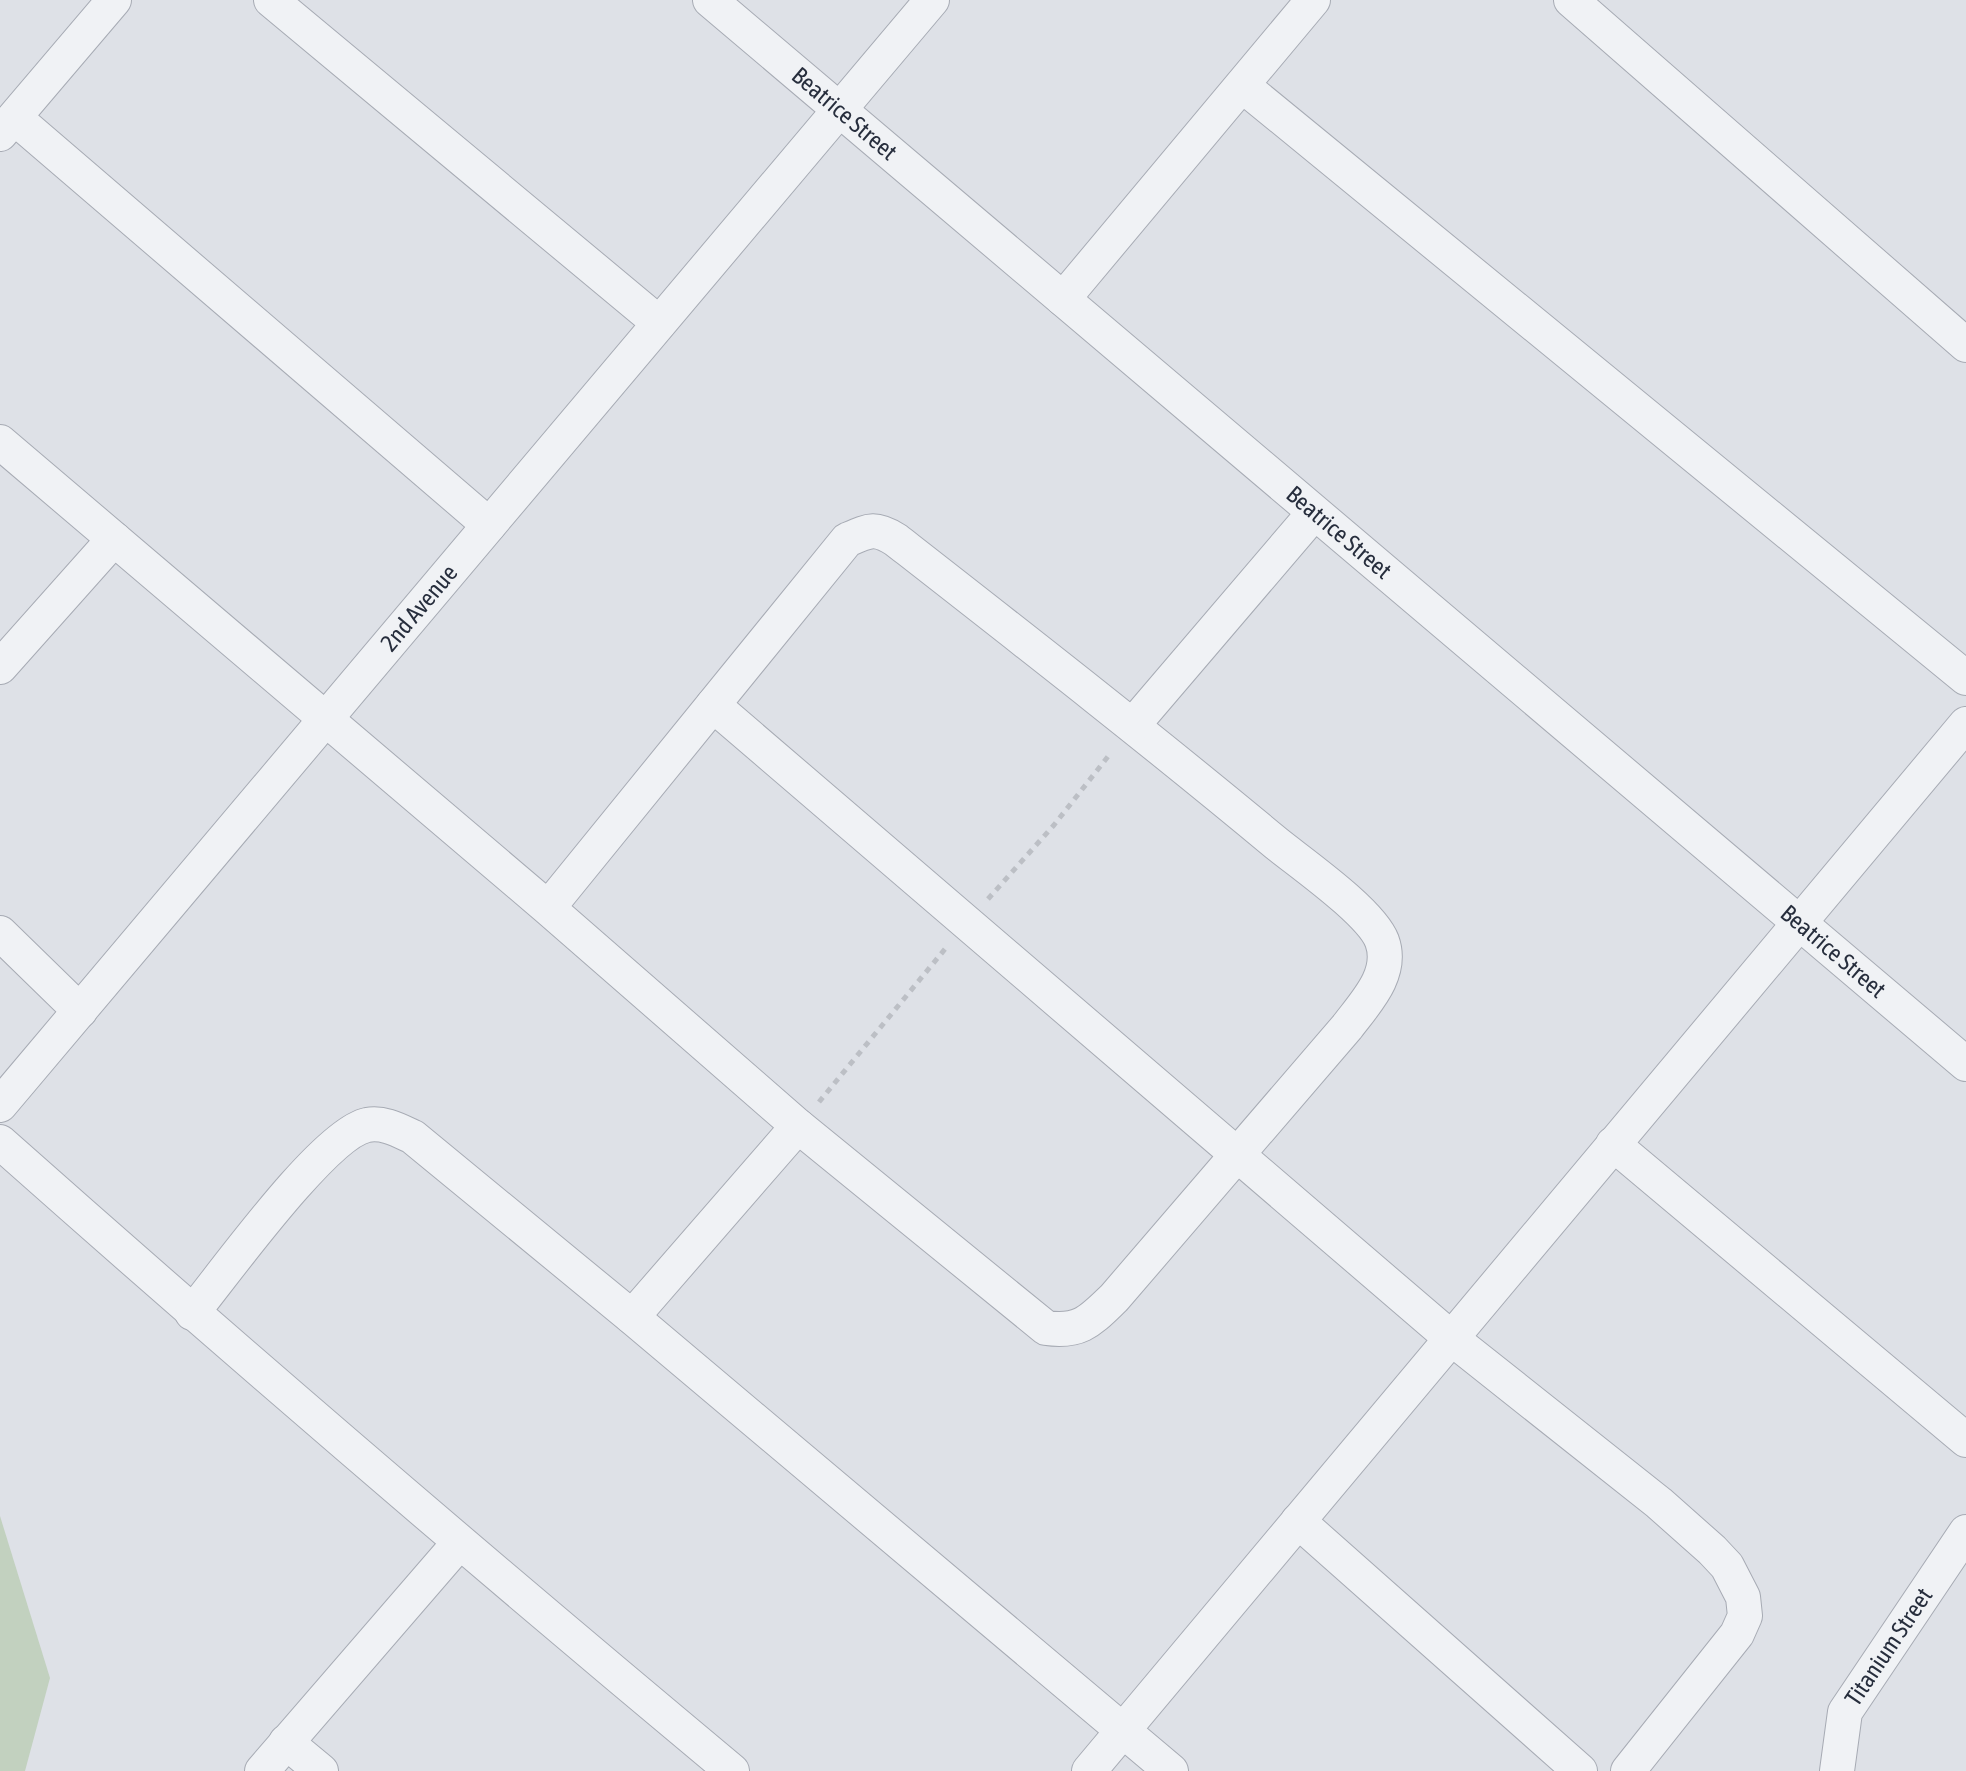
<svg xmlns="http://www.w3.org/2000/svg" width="1966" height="1771" font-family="'Asap Condensed',sans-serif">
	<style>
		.green { fill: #c2d1bf }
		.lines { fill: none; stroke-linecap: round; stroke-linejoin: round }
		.minor-casing { stroke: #a7abb4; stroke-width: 36 }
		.path { stroke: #bcbfc5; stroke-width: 5; stroke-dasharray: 6 6; stroke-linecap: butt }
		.minor { stroke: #f0f2f5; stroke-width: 34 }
		.labels { text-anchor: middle; stroke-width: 8; stroke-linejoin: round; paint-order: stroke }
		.street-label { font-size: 24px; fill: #272e3d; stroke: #edf0f5 }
	</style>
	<rect width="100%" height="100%" fill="#dee1e7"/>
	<!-- green -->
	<path class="green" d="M0,1516L50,1678L25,1771H0Z"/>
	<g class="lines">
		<!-- minor casing -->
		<g class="minor-casing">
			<g id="minor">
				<path d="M271,0L659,323"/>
				<path id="s1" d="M710,0L1966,1064"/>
				<path d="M1571,0L1966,345"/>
				<path d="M1243,86L1966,678"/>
				<path d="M15,118L489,525"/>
				<path d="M0,134L114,0"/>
				<path d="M1063,299L1313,0"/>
				<path d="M0,442L548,908L798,1126L1046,1328C1081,1333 1091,1320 1114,1298L1347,1027C1365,1003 1394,974 1382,941C1371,912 1302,864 1276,843C1151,739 1024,640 896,540C875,527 870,530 847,540L548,908"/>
				<path d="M0,667L114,539"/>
				<path d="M713,705L1451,1338L1659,1503L1712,1550L1727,1566L1743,1597L1745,1616L1737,1634L1628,1771"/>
				<path d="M1133,725L1314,513"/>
				<path d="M0,933L80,1011"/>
				<path id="s2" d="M0,1105L932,0"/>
				<path d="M0,1142C241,1356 485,1565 732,1771"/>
				<path d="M1613,1144L1966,1440"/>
				<path d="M192,1313C224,1274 324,1134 367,1125C384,1122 398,1130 413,1137L632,1317L1171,1771"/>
				<path d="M632,1317L798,1126"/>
				<path d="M1298,1521L1580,1771"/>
				<path d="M286,1742L321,1771"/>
				<path d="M262,1771L459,1543"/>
				<path d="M1089,1771L1966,724"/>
				<path id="s3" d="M1837,1771L1845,1712L1966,1532"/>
			</g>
		</g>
		<!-- path -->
		<path class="path" d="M988,899L1054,825L1110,754
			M819,1102L945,949"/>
		<!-- minor -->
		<use href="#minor" class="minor"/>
	</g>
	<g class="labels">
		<!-- street labels -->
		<g class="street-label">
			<text dy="8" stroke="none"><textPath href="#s1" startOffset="176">Beatrice Street</textPath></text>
			<text dy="8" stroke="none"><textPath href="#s1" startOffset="824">Beatrice Street</textPath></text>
			<text dy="8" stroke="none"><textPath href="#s2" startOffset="650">2nd Avenue</textPath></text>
			<text dy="8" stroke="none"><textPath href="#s1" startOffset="1472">Beatrice Street</textPath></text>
			<text dy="8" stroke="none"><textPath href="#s3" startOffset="138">Titanium Street</textPath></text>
		</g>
	</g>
</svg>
